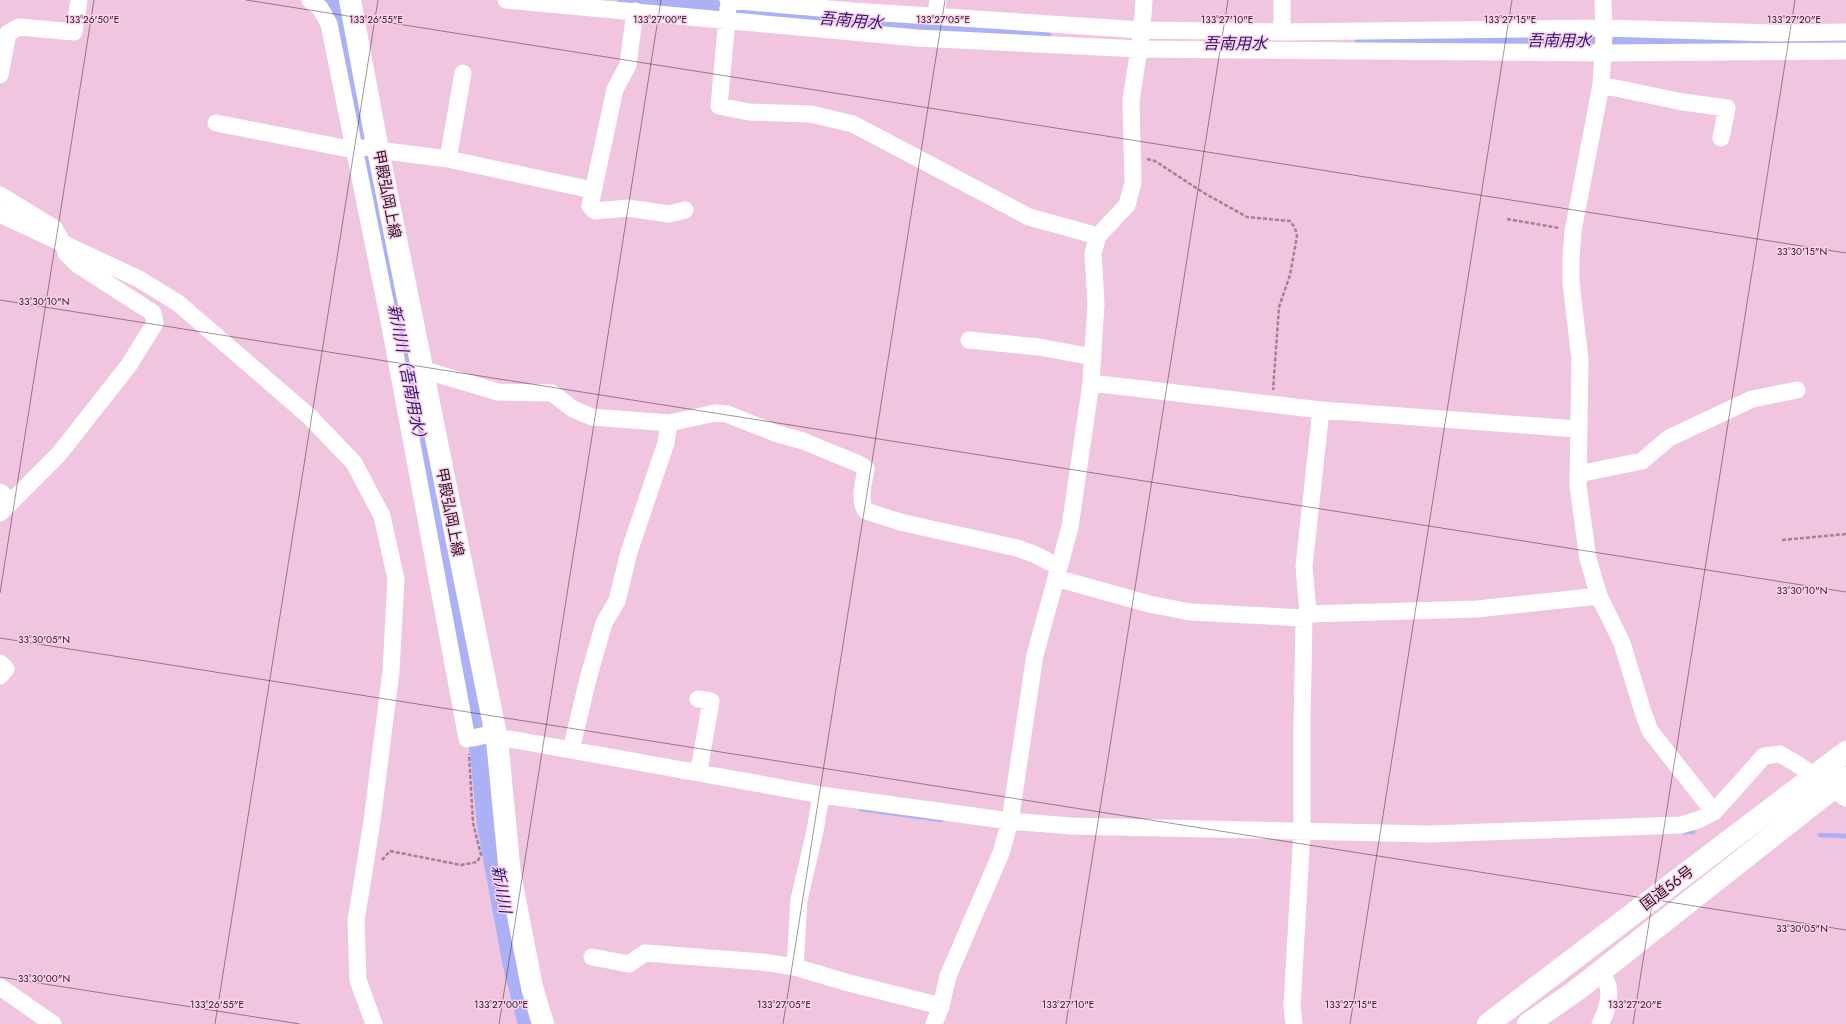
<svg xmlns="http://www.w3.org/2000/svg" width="1846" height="1024" font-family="Jost,'Noto Sans JP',sans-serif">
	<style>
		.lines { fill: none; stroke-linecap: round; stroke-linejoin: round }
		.stream { stroke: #acb1f6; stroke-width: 4.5 }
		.canal { stroke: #acb1f6; stroke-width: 15 }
		.river { stroke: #acb1f6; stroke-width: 26 }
		.path { stroke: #a28095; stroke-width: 2.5; stroke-dasharray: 4 2; stroke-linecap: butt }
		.minor { stroke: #fff; stroke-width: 17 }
		.secondary { stroke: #fff; stroke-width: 22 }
		.trunk { stroke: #fff; stroke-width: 22 }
		.ticks { fill: none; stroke: #271721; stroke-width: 1; stroke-opacity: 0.45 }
		.labels { text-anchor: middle; stroke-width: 3; stroke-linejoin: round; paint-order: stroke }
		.street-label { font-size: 15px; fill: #271721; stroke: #fed1ed }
		.water-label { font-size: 16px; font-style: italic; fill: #281778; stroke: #fed1ed }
		.ticks-label { font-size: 10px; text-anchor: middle; fill: #271721; stroke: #fed1ed; stroke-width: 3; stroke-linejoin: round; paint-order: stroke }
	</style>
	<rect width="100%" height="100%" fill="#f1c4e0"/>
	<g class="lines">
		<!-- stream -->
		<path class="stream" d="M483,753L484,752
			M861,809L941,820
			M1683,832H1693
			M1820,835L1846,836"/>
		<!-- canal -->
		<path class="canal" d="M625,0L1044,36
			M1362,43L1602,40L1846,42"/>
		<!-- river -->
		<path class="river" d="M328,0L341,19L444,570L483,753L490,825L515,961L531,1024"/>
		<!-- path -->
		<path class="path" d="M1147,159L1155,161L1204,193L1247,217L1290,221L1295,228L1297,236L1290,275L1279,307L1273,390
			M1507,219L1559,228
			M1782,540L1846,534
			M382,860L390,851L461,865L477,862L481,855L473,823L469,754"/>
		<!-- minor -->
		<path class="minor" d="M310,0L320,8L329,24L390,326L467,739
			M506,0L917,38L1139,49L1603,53L1846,51
			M728,0L853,11L1142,30L1282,32L1603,28L1774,33L1846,32
			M1603,0L1604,36L1601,85L1573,231L1571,258V283L1580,359L1578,486L1588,559L1599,596L1622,643L1643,712L1650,731L1714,812
			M728,8L719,106L749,112L811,114L853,124L1029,217L1098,236
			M635,11L628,65L615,89L590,206L595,211L628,208L669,214L685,210
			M936,16L938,0
			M1282,32V0
			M0,75L8,33L19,27L74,32L79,0
			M1601,85L1683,102L1727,108L1721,138
			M216,123L354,150L377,145
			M378,150L448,159L592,190
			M448,159L463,73
			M0,195L54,228L64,245L66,253L77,264L153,313L155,323L129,365L59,454L0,513
			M0,214L139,279L178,303L310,417L354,463L382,516L396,579L391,671L372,821L356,921L358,980L374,1024
			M969,340L1039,347L1093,357
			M422,373L431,372L498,392L552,393L573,409L592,417L669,423L666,443L629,552L617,601L604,623L588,679L571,750
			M1091,383L1321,410L1577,429
			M669,423L715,413L727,414L775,433L803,441L859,464L866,469C864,482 858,500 866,511L900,522L1017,548L1034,554L1059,567
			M1578,474L1642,461L1669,438L1752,399L1797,390
			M0,492L11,501
			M1056,578L1149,604L1190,612L1304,618L1302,724V831L1292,1006L1294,1024
			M1308,614L1477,609L1599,596
			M1304,618L1308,614L1304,566L1321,410
			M0,663L6,669L0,676
			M473,738L494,733
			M497,740L510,739L821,795L1010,821L1071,826L1431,834L1681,825L1698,820L1714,812L1764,756L1780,754L1797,764L1846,798
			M695,772L700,764L711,701L698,699
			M592,957L629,964L645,953L762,962L795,967L849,983L941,1006
			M795,967L799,900L815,831L821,795
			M0,987L53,1024
			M934,1024L941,1006L948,976L1001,853L1010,821L1035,655L1070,527L1091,383L1096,304L1093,253L1098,236L1127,205L1133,183L1131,100L1142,30L1144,0
			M1600,1024C1606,1014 1612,994 1607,983C1605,979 1602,975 1600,971"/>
		<!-- secondary -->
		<path class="secondary" d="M350,0L377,145L497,740L510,874L532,987L543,1024"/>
		<!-- trunk -->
		<path class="trunk" d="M1488,1024L1846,752
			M1528,1024L1577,990L1846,778"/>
	</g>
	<!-- ticks -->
	<path class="ticks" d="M246,0L1846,253M0,300L1846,592M0,593L94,0M0,638L1846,930M0,977L300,1024M215,1024L378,0M499,1024L661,0M783,1024L945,0M1066,1024L1228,0M1350,1024L1512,0M1633,1024L1795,0"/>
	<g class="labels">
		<!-- street labels -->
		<g class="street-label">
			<text transform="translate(387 194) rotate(79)" y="5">甲殿弘岡上線</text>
			<text transform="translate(450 512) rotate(79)" y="5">甲殿弘岡上線</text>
			<text transform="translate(1667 888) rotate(-37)" y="5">国道56号</text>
		</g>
		<!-- water labels -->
		<g class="water-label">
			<text transform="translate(851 20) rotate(5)" y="6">吾南用水</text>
			<text x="1559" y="46">吾南用水</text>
			<text x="1235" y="49">吾南用水</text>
			<text transform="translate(408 375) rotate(79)" y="6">新川川（吾南用水）</text>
			<text transform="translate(502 889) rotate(80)" y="6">新川川</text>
		</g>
	</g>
	<g class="ticks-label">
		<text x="92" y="23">133°26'50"E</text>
		<text x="376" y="23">133°26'55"E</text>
		<text x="660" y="23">133°27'00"E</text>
		<text x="943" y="23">133°27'05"E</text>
		<text x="1227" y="23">133°27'10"E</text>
		<text x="1510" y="23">133°27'15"E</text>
		<text x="1794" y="23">133°27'20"E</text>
		<text x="1802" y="255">33°30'15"N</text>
		<text x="44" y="305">33°30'10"N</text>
		<text x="1802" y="594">33°30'10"N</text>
		<text x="44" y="643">33°30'05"N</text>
		<text x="1802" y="932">33°30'05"N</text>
		<text x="44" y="982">33°30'00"N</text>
		<text x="217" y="1008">133°26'55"E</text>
		<text x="501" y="1008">133°27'00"E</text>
		<text x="784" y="1008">133°27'05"E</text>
		<text x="1068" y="1008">133°27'10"E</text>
		<text x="1351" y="1008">133°27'15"E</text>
		<text x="1635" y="1008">133°27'20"E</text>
	</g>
</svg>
